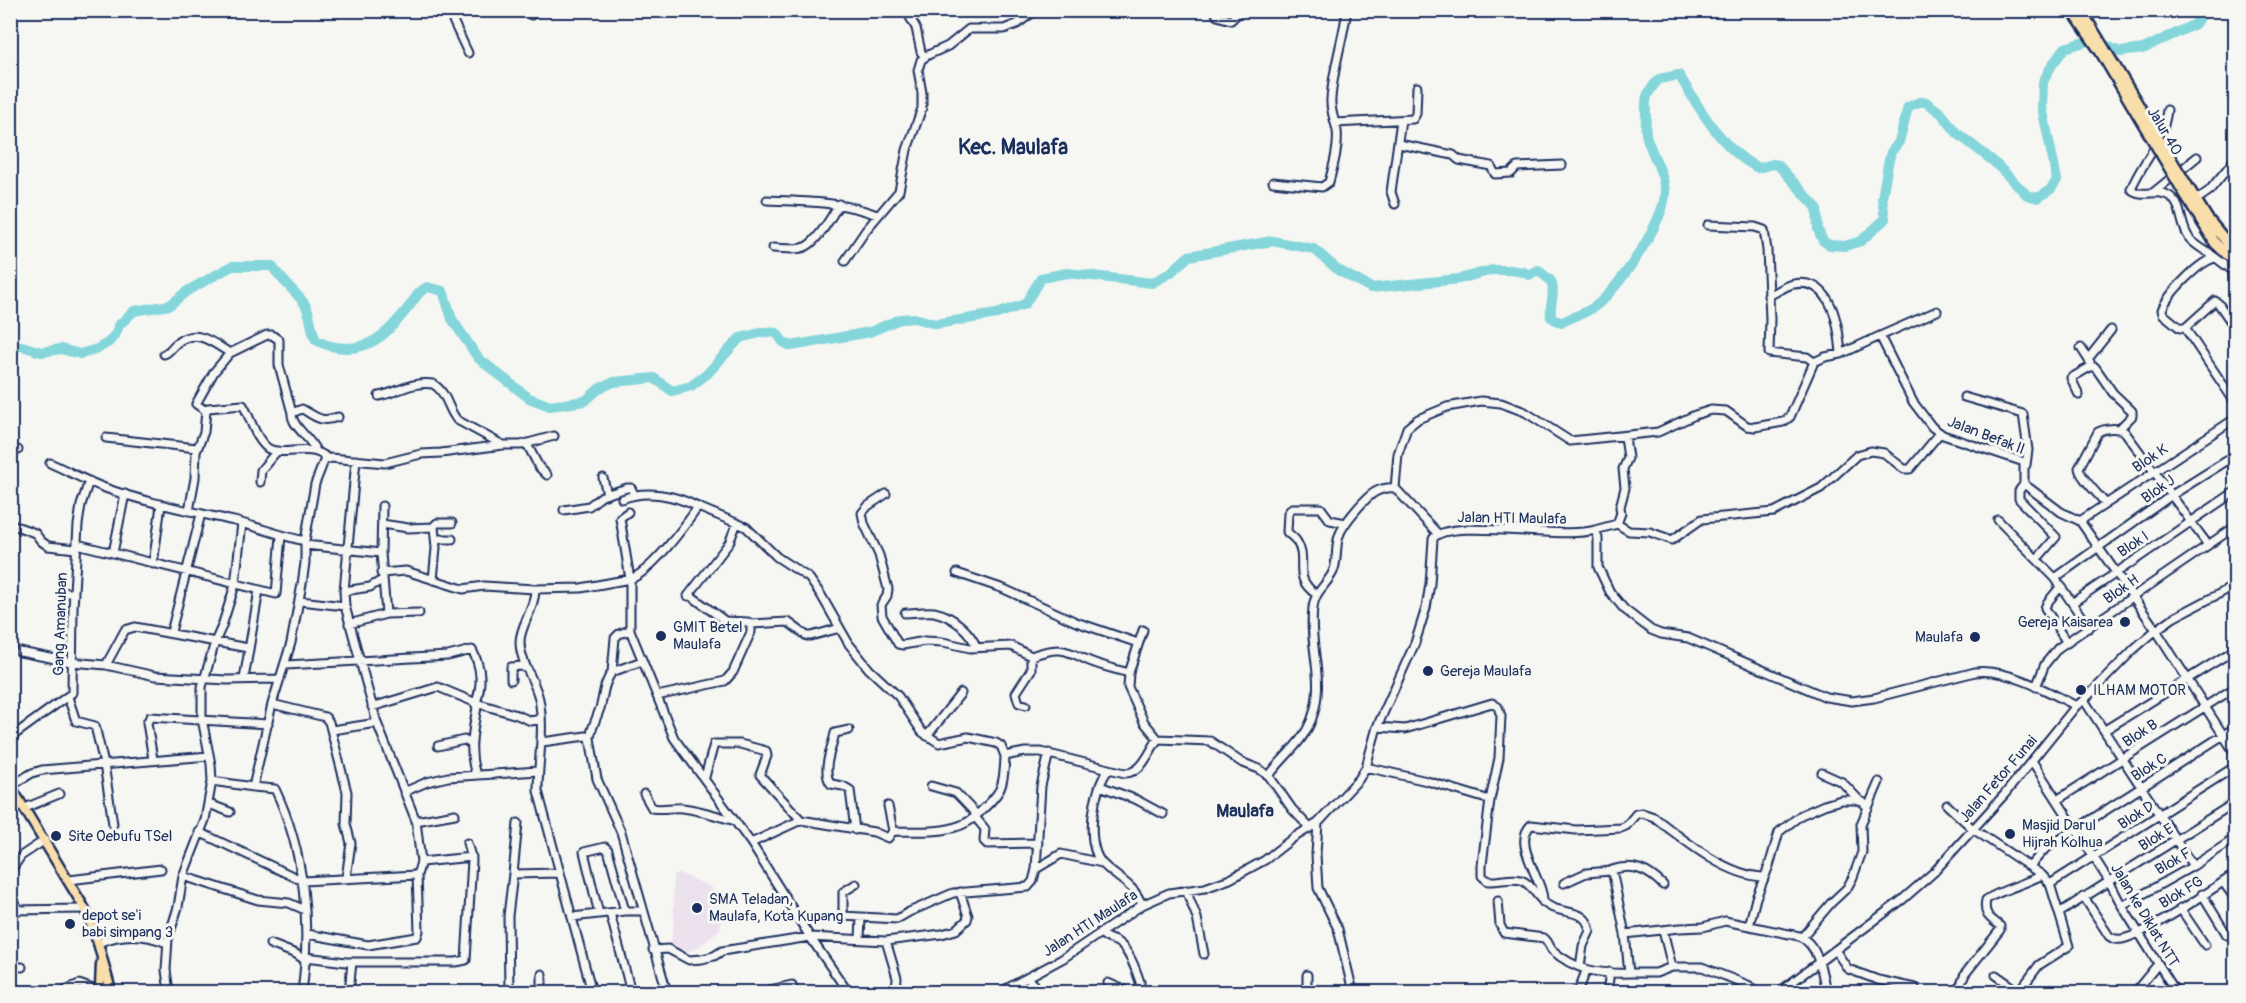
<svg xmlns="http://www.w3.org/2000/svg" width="2246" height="1003" font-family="Pangolin,sans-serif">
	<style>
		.built { fill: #ece2ed }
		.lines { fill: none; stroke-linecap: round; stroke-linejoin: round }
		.river { stroke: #84d6db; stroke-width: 10 }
		.minor-casing { stroke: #1b2f5e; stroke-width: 11 }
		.major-casing { stroke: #1b2f5e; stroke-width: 13 }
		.highway-casing { stroke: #1b2f5e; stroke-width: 14 }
		.minor { stroke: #f6f6f2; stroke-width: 7 }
		.major { stroke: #f8deab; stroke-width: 8 }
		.highway { stroke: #f8deab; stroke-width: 9 }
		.highway-bridge-casing { stroke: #1b2f5e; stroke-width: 14; stroke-linecap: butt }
		.highway-bridge { stroke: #f8deab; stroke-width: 9 }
		.poi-dot { fill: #1b2f5e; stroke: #f6f6f2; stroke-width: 2 }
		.labels { text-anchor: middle; stroke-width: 6; stroke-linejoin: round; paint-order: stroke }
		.street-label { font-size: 15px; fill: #1b2f5e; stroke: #f6f6f2 }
		.poi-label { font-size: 15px; fill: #1b2f5e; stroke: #f6f6f2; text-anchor: start }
		.quarter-label { font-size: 18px; font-weight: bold; fill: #1b2f5e; stroke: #f6f6f2 }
		.district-label { font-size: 21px; font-weight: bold; fill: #1b2f5e; stroke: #f6f6f2 }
	</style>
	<rect width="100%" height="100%" fill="#f6f6f2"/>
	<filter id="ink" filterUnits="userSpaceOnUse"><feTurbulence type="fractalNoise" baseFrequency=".0167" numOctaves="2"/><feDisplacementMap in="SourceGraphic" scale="12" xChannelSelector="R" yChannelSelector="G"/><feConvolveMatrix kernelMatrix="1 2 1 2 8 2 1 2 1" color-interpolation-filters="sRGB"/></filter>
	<g filter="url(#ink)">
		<!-- built -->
		<path class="built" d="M679,873L711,887L718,896L722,917L720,929L701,945L686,953L675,948L671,942L674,923L673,876Z"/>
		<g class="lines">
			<!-- river -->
			<path class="river" d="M10,347L22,346L41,352L61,349L80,354L97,349L109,342L116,333L119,325L134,311L170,305L187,291L232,266H272C281,280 294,290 304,303C312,314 310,329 316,340C326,346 336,348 348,348C376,348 395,325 411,304C417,296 418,292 427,287L443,291L452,319L478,358L529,398L550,406L565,404L585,401L600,388L614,382L654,378L672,391L691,386L707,374L740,338L764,332L777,333L783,342L791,346L870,332L900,319L914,318L936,324L997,314L1025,304L1041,278L1067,273L1152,283L1170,273L1189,256L1272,241L1314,249L1338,270L1371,288L1459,279L1492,270H1510L1524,272L1529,275L1538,270L1551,281C1556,294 1549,304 1551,317L1561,323C1572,316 1583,315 1594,307C1617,292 1667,218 1665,191C1663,168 1650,153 1646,134C1645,128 1646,121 1646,116C1645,96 1646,94 1659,79L1679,75C1699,108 1722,150 1758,168L1773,164L1778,165L1817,208L1818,230L1823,241L1830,245L1845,246L1861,241L1885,219L1882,198L1888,164L1891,152L1899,142L1908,107L1919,102H1926L1941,113L1957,133L1993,161L2027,195L2038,198L2051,189L2057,180L2042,107L2043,82L2052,65L2065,48L2088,41L2103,44L2120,52L2143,49L2195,24L2204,10"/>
			<!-- minor casing -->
			<g class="minor-casing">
				<path id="minor" d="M448,10L468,53
					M906,10L916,28L921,52L925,57
					M1215,10L1217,16L1231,20L1237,14
					M531,15L539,10
					M2167,110C2163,144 2143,160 2131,189C2142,199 2158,187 2171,197C2183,206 2180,228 2190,239C2196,246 2208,252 2216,258
					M1335,123L1413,119L1416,114L1417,87
					M1399,144L1453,155L1459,160L1491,166L1495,174L1511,173L1517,167L1562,165
					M1273,182L1322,187L1329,182C1333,167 1339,147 1337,131C1335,120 1330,111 1331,99C1333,68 1343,40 1347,10
					M2154,192L2197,157
					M767,200C805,202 841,201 877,215
					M2196,200L2209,191L2236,158
					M1395,204L1391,192L1401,120
					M1708,225L1755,227L1764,230L1767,250L1770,319L1769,353L1807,357L1814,362
					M773,248C783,248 798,251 807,246C819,239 832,216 839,204
					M845,261L866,230L899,191L907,150L922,108V93L918,70L921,60L928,55L948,46L969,29H1004L1017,24L1036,10
					M2233,271L2216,258C2200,260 2167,295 2162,310L2163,314L2180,328H2185L2236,404
					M1768,296C1776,293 1786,285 1794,284C1833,277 1839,328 1841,354
					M2185,328L2215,301L2218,303L2236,329
					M1880,336L1937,311
					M2081,348L2090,362
					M164,354C170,352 172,346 178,342C197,328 213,343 230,353
					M2088,359L2111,330
					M1814,362L1825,357L1841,354L1880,336L1913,402L1932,427L1943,435L2024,462V484L2061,512L2080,521L2156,630L2236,755
					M2079,395L2071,378L2090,367H2095L2113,393L2132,411V416L2119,429
					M379,396C399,392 412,381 433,384C447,392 447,408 457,420L503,445
					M1964,397L2023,414L2028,450L2026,465
					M206,411L196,404L214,372L230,353L267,335H272L279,340V365L292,413
					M106,438L197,448
					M527,444L539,467L547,475
					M10,451L18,450
					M316,451C310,437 291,426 292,413L302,409C317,417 320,423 338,417
					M50,463C68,471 86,481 105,488C147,503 191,511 234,521C258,527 281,536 305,541
					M603,478L607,494
					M260,482L261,470L277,451
					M2024,484L2019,491V499L2056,537L2037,559
					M1395,488L1398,454L1407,428L1418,419L1447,407L1481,401L1501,403L1525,412L1570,441L1658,432L1695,415L1711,410L1726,411L1747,426L1755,427L1783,422L1790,417L1814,362
					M886,494L868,506L862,513L864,523L879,555L888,589L887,596L881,605L882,616L898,644L903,645L925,641L943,642L970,648L1011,646L1031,656C1057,647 1063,648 1087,660C1100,666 1116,669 1129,673
					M622,499C646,489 675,495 698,507
					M2106,504C2099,495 2080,477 2079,468L2098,432C2105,428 2118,427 2125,432L2208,545
					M564,510L589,506L602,496L627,488H631L634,494
					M189,511L195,478L196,452L204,432L206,411L208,408L243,405C251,418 253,434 265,446C279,460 309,441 327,458
					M1998,520L2055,578
					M2080,521L2236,418
					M10,524L35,533L41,541L48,546L76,549
					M382,524L408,528L434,527
					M1617,524L1621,513L1620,507L1625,488L1623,469L1628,458L1625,437
					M1595,530L1617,524L1629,531L1650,532L1672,540L1702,519L1774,512L1821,488L1857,455L1871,451L1884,453L1904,469H1910L1940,433
					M435,539H452
					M77,544L276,594L281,536
					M305,545L381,553
					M113,553L125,494
					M153,564L161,505
					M381,573L406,571L463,589L484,586L535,589L581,588L630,579L620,518L628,512
					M957,573L1004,589L1076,622L1138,643
					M433,580L436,548L434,526L437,523H452
					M2061,586L2047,603L2045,608L2067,643
					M535,589C535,610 520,625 520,642C520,662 535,680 539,699C545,730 538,760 538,791L592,992
					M344,591L370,587L382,580
					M63,592L74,594
					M1316,594C1291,577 1309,561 1297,542C1295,538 1290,535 1287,532L1288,513L1292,508H1321L1330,520L1346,523
					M688,596L729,543L737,523
					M300,601L345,606
					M2072,603L2055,578L2172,495L2236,455
					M905,613C914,613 925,611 934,612C953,616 970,631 977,648
					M386,614L419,613
					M349,624L386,614L381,553L382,506
					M750,624L788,622L807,636H811L840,628
					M2089,628L2072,603L2236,491
					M1143,630L1129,673L1128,687L1144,722L1158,739
					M171,632L201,514
					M20,652L71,662L106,665L155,676L227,680L280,679
					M106,665L125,630L135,627L248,648
					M286,665L448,656L472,650C482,668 482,684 476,703L517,715L531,721L541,719
					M612,672L615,638L619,634L630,630
					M244,679L259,590
					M511,680V667L522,666L528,670
					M2036,687L2045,664L2058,648L2236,526
					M657,696L725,681L733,672L751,632V626L748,622L725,621L690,595
					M68,697L76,721L95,726L104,764L113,824
					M2084,700L2193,866
					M272,704L325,717L329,722L347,792L346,824L351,843L346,878
					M1026,705L1019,703L1016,693L1031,670V656
					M372,707L438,687L474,702L477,707C473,731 468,751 476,775
					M1377,727L1405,729L1492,703L1498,707L1501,716L1499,758L1490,800L1482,865V876L1488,881C1498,882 1511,877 1521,880C1533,884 1537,900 1549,906C1564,915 1587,908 1590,931L1583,946L1580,967
					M332,730L377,723
					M849,730L835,733C832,748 821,771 831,784L843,786L850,790L855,830
					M2105,730L2236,649
					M927,736L961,693
					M10,738L72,693L73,608L78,525L81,505L89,481
					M590,738C592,725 598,716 601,705C604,692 604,683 612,672L642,661
					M542,742L586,736L590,738L597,779L621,832L667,992
					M438,746L464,740L471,744
					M153,759L147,723L150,717L268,724
					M2032,761L2109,881L2122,906L2176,992
					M1366,767L1427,781L1490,800
					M1109,769C1093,788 1085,842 1101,862C1115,878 1134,883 1142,905
					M1822,773L1842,782L1860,801
					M1269,776L1292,809L1310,828
					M705,777L714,744H740L766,751L767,756L760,775L801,820
					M212,781L253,787
					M11,786L32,773L42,770L209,756
					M931,786L956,793L977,815C1001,792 1004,790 1005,756
					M1100,786L1137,800L1163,814
					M404,792L427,782L448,777L538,771
					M644,794L652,808C662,810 672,807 682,808C700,810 718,816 735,821
					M2057,800L2236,687
					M209,804L230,812
					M1947,805L1973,829L2042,875L2050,884L2069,946L2039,965L2019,992
					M888,806L893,831C921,831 953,835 975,817L985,829L984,841L987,844L1038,843
					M25,808L59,794
					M416,821L455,814
					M1318,823L1316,854L1318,888L1338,929L1353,992
					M199,832L303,881L417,875L421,862L416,821L377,723L345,606L344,591L356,460
					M2229,842L2236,852
					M751,843L801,820L874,832L888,838L893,831
					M421,862L472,857
					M2030,866L2045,849L2236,727
					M1036,869L1041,786L1049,753
					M10,872L21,856L45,840
					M513,874L518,823
					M183,876L258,900L289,903L305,910
					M69,880L161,869
					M2223,882L2236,900
					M1564,883L1586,873L1611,871
					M856,884L843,892V916L897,919L909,912L953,893L1028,887L1033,881L1036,869L1061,854L1102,863
					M2050,884L2236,766
					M1663,885C1648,870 1633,863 1612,870L1625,934L1680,928L1703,927L1725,921L1799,936C1819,945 1822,973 1826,992
					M1186,890L1197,918L1204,954
					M2202,894L2227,935
					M2084,897L2109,936C2113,939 2117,940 2122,939C2147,934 2213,889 2236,873
					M10,898L20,910
					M1498,901L1500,925L1504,933L1544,938C1549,942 1549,946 1552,950C1576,971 1599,974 1629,973L1625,934
					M1543,902C1545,882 1511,844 1531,825L1576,830L1621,828L1626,826L1636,814L1642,813L1654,817C1684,840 1725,875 1763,877
					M2122,906L2193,866L2236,838
					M2180,908L2205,945
					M10,910L85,909
					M610,913L631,992
					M2059,913L2236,802
					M599,914L584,852L605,847L608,850L625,911
					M572,917L625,911H643
					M1749,926L1756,898L1769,866L1779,832L1801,815L1824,805L1841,800H1855L1863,802L1867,807
					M1663,930L1672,967H1702L1748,985L1759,992
					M1100,932C1106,940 1110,938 1117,942C1129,949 1136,970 1140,982V988L1135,992H1129L1108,983
					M307,934L368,945L417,937L419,931L417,875
					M1802,937L1831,903L1847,888L1853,877L1862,852L1861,824L1879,782
					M860,939L861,918
					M886,941L897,978L896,992
					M98,943C122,933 143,933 167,943
					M270,944L296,954L306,961
					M653,950L668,949L689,960L702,959L714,956L722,951L810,937L886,941L942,934L956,930L967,920L968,916L960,892
					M1835,950L1848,969L1878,980L1915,988
					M306,957L346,962H456L466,960L472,860L467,843
					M10,966L22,967
					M1629,973H1656L1672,967
					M1996,975L2020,992
					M1028,979L1034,984L1036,992
					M60,992L79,984L98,991
					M169,992L166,970L168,939L178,907L183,876L205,820L212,781L211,764L202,719V687L215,642L222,626L235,585L242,523
					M302,992C311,924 305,852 275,789L253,787L272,704L291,643L302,584L305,563V541L315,484L324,461L331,458L385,463L421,454L441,453L503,445H521L554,436
					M349,992L352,962
					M509,992L508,916L513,874L559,873
					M542,992V974
					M760,992L792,985
					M848,992L810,937L751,843L674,738L630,630V579C650,573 685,526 698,507L746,527L777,557L809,578L821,595L849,644L869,669L898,696L922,732L939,743L968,737L996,743L1001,746L1005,756L1025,752H1041L1125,773C1143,773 1149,751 1158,739L1210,741L1241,762L1259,769L1269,776C1282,757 1302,744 1311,721C1327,680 1308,648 1313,608C1314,592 1326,586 1333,572C1338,561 1335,548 1339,536C1342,525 1366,496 1377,491C1383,488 1388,487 1395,488L1437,533
					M1000,992L1062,959L1142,905L1169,893L1205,888L1230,879L1265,860L1293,838L1318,823L1359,779L1366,767L1377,727L1415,643L1426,608L1430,584L1433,539C1446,517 1564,540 1595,530L1598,538V567L1610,592L1624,609L1651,630L1661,634L1688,638L1826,697L1852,701L1874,698L1975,672C2006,668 2048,691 2076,706
					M1307,992V975
					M1578,992L1586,971
					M1607,992L1610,972
					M1779,992L1902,900L1934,872L2004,795L2076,706L2084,700L2134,649L2156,630L2173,618L2236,585
					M1958,992L1965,974L2000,930V926C1990,918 1983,915 1986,900C1993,893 2030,882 2042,875
					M2062,992L2068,990L2074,992
					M2135,992L2158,964"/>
			</g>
			<!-- major casing -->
			<g class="major-casing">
				<path id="major" d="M10,785L85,909L98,943L110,987
					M100,987L101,964"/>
			</g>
			<!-- highway casing -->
			<g class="highway-casing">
				<path id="highway" d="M2185,182L2207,218L2236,253
					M2180,186L2215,243L2236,263"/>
			</g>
			<!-- minor -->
			<use href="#minor" class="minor"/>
			<!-- major -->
			<use href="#major" class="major"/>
			<!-- highway -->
			<use href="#highway" class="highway"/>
			<!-- highway-bridge casing -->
			<g class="highway-bridge-casing">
				<path id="highway-bridge" d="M2072,10L2100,51L2180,186
					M2081,10L2185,182"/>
			</g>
			<!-- highway-bridge -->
			<use href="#highway-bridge" class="highway-bridge"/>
		</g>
	</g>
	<!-- markers -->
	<g class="poi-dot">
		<circle cx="2125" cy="622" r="6"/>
		<circle cx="661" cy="636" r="6"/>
		<circle cx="1975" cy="637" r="6"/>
		<circle cx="1428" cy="671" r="6"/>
		<circle cx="2081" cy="690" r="6"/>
		<circle cx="2010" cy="834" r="6"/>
		<circle cx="56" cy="836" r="6"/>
		<circle cx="697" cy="908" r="6"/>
		<circle cx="70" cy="924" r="6"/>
	</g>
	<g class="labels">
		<!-- street labels -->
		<g class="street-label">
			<text transform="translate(2165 131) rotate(59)" y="5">Jalur 40</text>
			<text transform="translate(1986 435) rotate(21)" y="5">Jalan Befak ll</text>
			<text transform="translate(2150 458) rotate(-34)" y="5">Blok K</text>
			<text transform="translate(2158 489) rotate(-35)" y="5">Blok J</text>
			<text transform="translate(1512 518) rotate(1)" y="5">Jalan HTI Maulafa</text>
			<text transform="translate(2133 544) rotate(-34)" y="5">Blok I</text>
			<text transform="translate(2121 589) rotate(-35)" y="5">Blok H</text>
			<text transform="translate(60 624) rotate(-88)" y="5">Gang Amanuban</text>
			<text transform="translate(2140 733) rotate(-33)" y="5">Blok B</text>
			<text transform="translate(2149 767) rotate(-33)" y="5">Blok C</text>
			<text transform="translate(1998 779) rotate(-49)" y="5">Jalan Fetor Funai</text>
			<text transform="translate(2136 815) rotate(-33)" y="5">Blok D</text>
			<text transform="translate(2156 837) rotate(-32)" y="5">Blok E</text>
			<text transform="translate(2173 861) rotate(-30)" y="5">Blok F</text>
			<text transform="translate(2181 892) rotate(-31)" y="5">Blok FG</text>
			<text transform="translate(2145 915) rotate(59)" y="5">Jalan ke Diklat NTT</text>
			<text transform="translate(1090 923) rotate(-33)" y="5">Jalan HTI Maulafa</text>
		</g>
		<!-- poi labels -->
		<g class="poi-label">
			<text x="2113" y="627" text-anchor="end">Gereja Kaisarea</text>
			<text x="673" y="632">GMIT Betel<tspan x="673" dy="17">Maulafa</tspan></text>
			<text x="1963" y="642" text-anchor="end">Maulafa</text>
			<text x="1440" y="676">Gereja Maulafa</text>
			<text x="2093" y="695">ILHAM MOTOR</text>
			<text x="2022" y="830">Masjid Darul<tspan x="2022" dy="17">Hijrah Kolhua</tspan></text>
			<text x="68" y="841">Site Oebufu TSel</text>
			<text x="709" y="904">SMA Teladan,<tspan x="709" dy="17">Maulafa, Kota Kupang</tspan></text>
			<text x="82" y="920">depot se'i<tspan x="82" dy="17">babi simpang 3</tspan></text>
		</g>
		<!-- quarter labels -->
		<g class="quarter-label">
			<text x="1245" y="817">Maulafa</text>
		</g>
		<!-- district labels -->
		<g class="district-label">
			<text x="1013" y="154">Kec. Maulafa</text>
		</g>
	</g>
	<!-- margin -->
	<rect width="2246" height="1003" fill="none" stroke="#f6f6f2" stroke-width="36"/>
	<rect x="18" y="18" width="2210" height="967" fill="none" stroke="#1b2f5e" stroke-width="2" filter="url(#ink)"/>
</svg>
